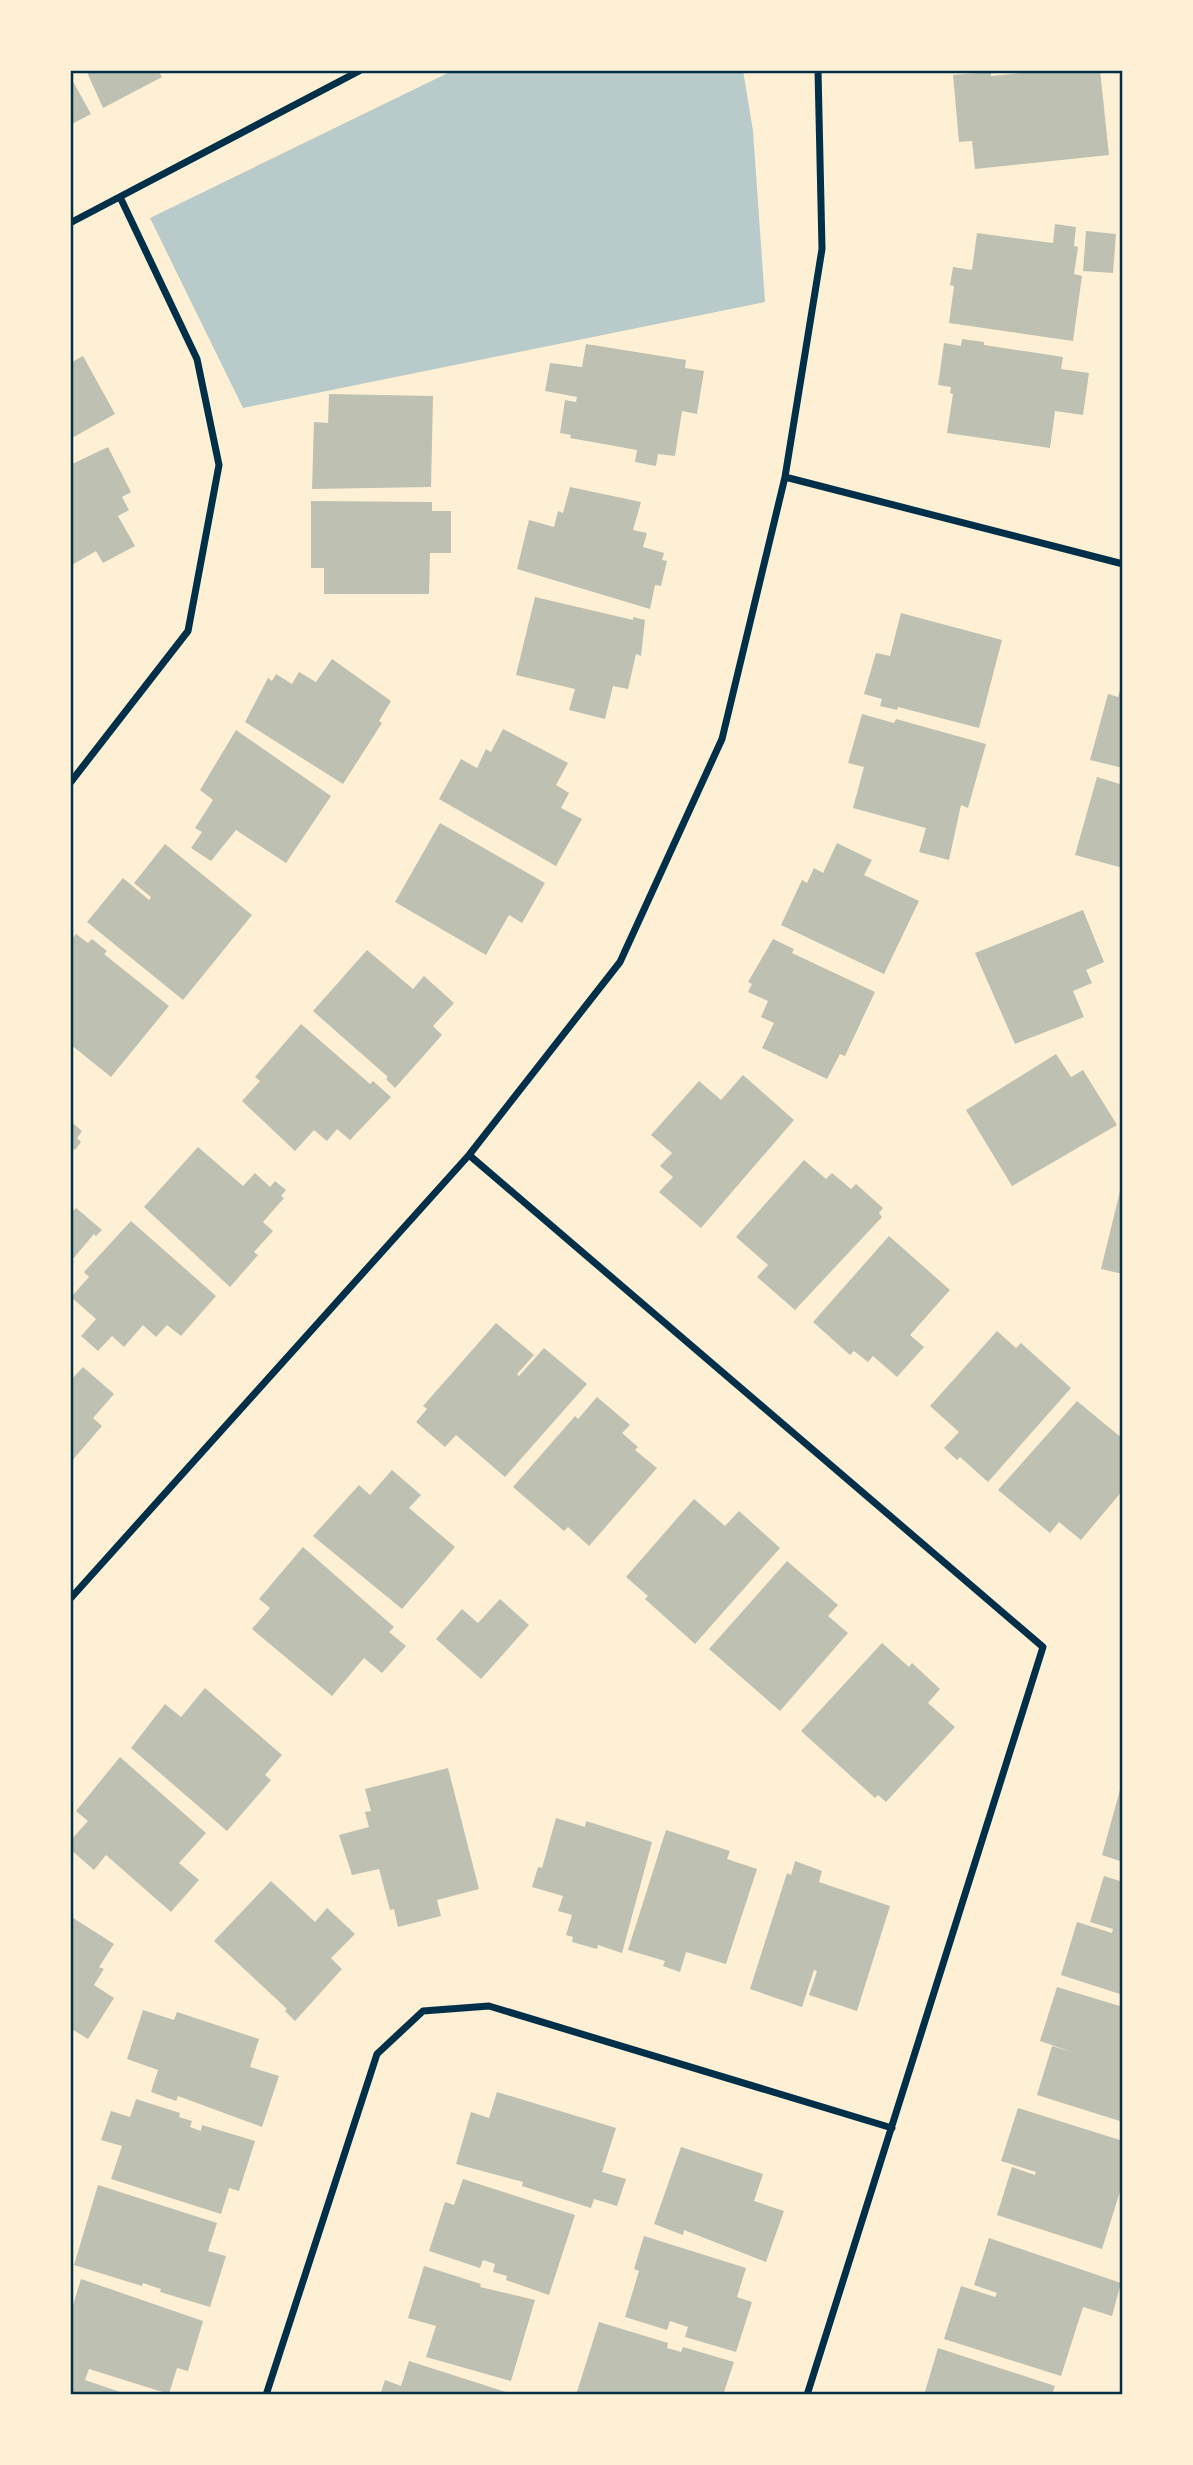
<svg xmlns="http://www.w3.org/2000/svg" width="1193" height="2465" font-family="'Times New Roman',serif">
	<style>
		.green { fill: #b9caca }
		.building { fill: #bec0b2 }
		.lines { fill: none; stroke-linecap: round; stroke-linejoin: round }
		.minor { stroke: #003049; stroke-width: 7 }
		.neatline { fill: none; stroke: #003049; stroke-width: 2.5 }
	</style>
	<rect width="100%" height="100%" fill="#fdf0d5"/>
	<!-- green -->
	<path class="green" d="M454,70H743L753,131L765,302L243,408L150,218Z"/>
	<!-- building -->
	<path class="building" d="M86,70H158L162,77L103,108Z
		M1054,70H1100L1109,155L975,169L972,141L959,142L953,75L991,72V76Z
		M70,76L91,114L70,125Z
		M1055,224L1076,227L1074,246L1078,247L1074,274L1082,276L1073,341L949,323L954,286L950,285L953,267L972,270L977,233L1053,243Z
		M1086,231L1116,234L1113,273L1083,271Z
		M962,339L984,342V345L1063,357L1061,369L1089,373L1083,415L1055,411L1050,448L947,433L953,394L950,393L951,387L938,385L944,343L961,346Z
		M586,344L686,360L685,368L704,371L697,414L682,411L675,456L658,454L656,466L635,462L637,450L570,438L571,435L560,433L565,400L576,402L577,397L545,391L550,363L582,367Z
		M83,356L115,414L70,439V363Z
		M329,394L433,396L431,487L312,489L314,422L328,423Z
		M108,447L131,492L122,497L129,510L118,516L135,546L103,563L96,551L70,566V465Z
		M570,487L641,502L633,530L647,533L643,547L664,553L662,560L667,561L661,586L655,585L650,609L517,569L529,520L554,527L558,511L563,513Z
		M311,501L432,502V511H451V553H430L429,594H324V568H311Z
		M535,597L633,620V617L645,620L641,656L636,654L628,689L613,686L605,719L569,710L575,689L516,675Z
		M901,613L1002,640L979,728L898,707L897,710L880,706L882,699L864,694L876,653L890,656Z
		M332,659L391,701L379,721L382,723L343,784L245,722L268,678L272,681L276,674L292,684L299,672L316,682Z
		M1123,680V768L1090,760L1108,694L1118,697Z
		M862,714L894,723L896,719L986,744L968,808L961,805L949,860L919,852L926,828L853,808L864,767L848,763Z
		M503,729L568,763L556,785L569,793L561,808L582,819L556,866L439,799L461,759L477,768L486,749L491,752Z
		M236,730L331,796L286,863L236,830L211,861L191,848L202,832L195,828L213,800L200,790Z
		M1097,777L1123,785V868L1075,855Z
		M440,823L545,883L522,923L509,915L486,955L395,902Z
		M837,843L872,860L864,875L919,901L884,974L781,925L802,880L807,883L814,868L823,873Z
		M165,844L252,915L183,1000L87,922L123,878L149,900L151,897L134,883Z
		M1083,910L1104,962L1086,970L1092,983L1073,991L1084,1017L1015,1044L975,953Z
		M76,934L88,943L92,939L107,951L104,954L169,1006L111,1077L70,1044V941Z
		M773,939L794,949L792,953L875,992L845,1056L840,1054L827,1079L762,1048L774,1023L761,1017L768,1001L748,992L752,984L748,982Z
		M367,950L413,989L424,976L454,1003L433,1026L442,1035L395,1088L386,1079L388,1077L313,1011Z
		M301,1024L370,1084L373,1081L391,1097L350,1140L337,1129L327,1141L314,1130L295,1151L242,1101L260,1081L255,1077Z
		M1056,1054L1071,1077L1083,1070L1117,1125L1012,1186L966,1110Z
		M743,1075L794,1120L701,1228L659,1192L673,1177L660,1166L672,1153L651,1135L699,1081L721,1100Z
		M70,1121L82,1131L77,1138L81,1142L75,1150L70,1146Z
		M198,1147L243,1186L255,1173L270,1187L275,1181L286,1190L281,1196L284,1198L263,1222L273,1231L254,1252L258,1255L230,1287L144,1207Z
		M804,1160L826,1179L832,1173L851,1189L856,1184L883,1208L879,1213L882,1217L795,1310L757,1277L768,1265L736,1237Z
		M1123,1179V1274L1101,1269Z
		M76,1208L102,1230L96,1236L94,1234L72,1260L74,1262L70,1266V1214Z
		M131,1221L216,1296L181,1336L167,1325L156,1337L143,1325L124,1347L112,1336L98,1351L81,1336L96,1319L71,1297L89,1277L84,1272Z
		M889,1236L950,1290L910,1335L924,1347L897,1377L873,1356L868,1362L854,1351L850,1355L813,1322Z
		M496,1323L534,1355L517,1374L519,1376L544,1348L587,1384L505,1477L456,1435L445,1447L416,1422L427,1409L423,1406Z
		M997,1331L1016,1348L1021,1343L1071,1388L988,1482L960,1457L957,1460L944,1448L959,1432L930,1406Z
		M83,1367L114,1394L93,1418L102,1426L70,1463V1377L72,1379Z
		M597,1397L630,1425L622,1433L638,1447L635,1450L657,1468L589,1546L568,1527L564,1531L513,1487L575,1416L578,1419Z
		M1077,1401L1123,1439V1490L1081,1540L1059,1522L1050,1533L998,1490Z
		M392,1470L421,1495L409,1508L455,1547L402,1609L313,1536L359,1485L370,1495Z
		M694,1499L725,1526L739,1511L780,1548L695,1644L645,1599L648,1596L626,1577Z
		M303,1547L394,1627L389,1632L406,1646L382,1673L364,1658L332,1696L252,1629L270,1608L259,1599Z
		M787,1561L838,1605L828,1616L848,1633L780,1711L709,1649Z
		M500,1599L529,1625L481,1679L436,1639L462,1609L478,1623Z
		M882,1643L909,1667L912,1663L940,1689L928,1703L955,1727L886,1802L878,1795L875,1798L801,1731Z
		M205,1688L282,1755L265,1775L271,1780L227,1831L131,1748L165,1704L181,1717Z
		M120,1757L206,1833L179,1863L199,1880L171,1912L106,1855L94,1870L70,1849V1841L88,1821L76,1811Z
		M448,1768L479,1889L437,1900L441,1916L398,1927L394,1909L390,1910L379,1869L352,1875L339,1835L369,1827L365,1812L371,1811L365,1789Z
		M1123,1779V1862L1102,1855Z
		M556,1818L585,1827L586,1821L652,1842L622,1953L598,1945L597,1949L572,1942L573,1937L566,1935L572,1915L558,1911L563,1896L532,1887L538,1867L542,1868Z
		M666,1830L730,1851L727,1859L757,1869L726,1964L686,1952L680,1972L663,1966L665,1961L628,1950Z
		M795,1861L822,1871L819,1882L890,1906L857,2011L809,1995L817,1971L814,1970L802,2007L750,1989L787,1873L791,1875Z
		M1104,1876L1123,1882V1995L1061,1975L1077,1922L1112,1933L1113,1929L1090,1922Z
		M271,1881L315,1922L327,1908L355,1934L331,1958L342,1969L295,2021L285,2011L287,2009L214,1941Z
		M70,1916L114,1944L99,1967L104,1969L94,1985L114,1998L88,2039L70,2028Z
		M1057,1987L1123,2007V2122L1037,2095L1052,2046L1075,2053L1040,2041Z
		M143,2010L174,2020L177,2012L259,2039L250,2067L279,2076L262,2127L178,2096L176,2101L151,2092L158,2070L127,2059Z
		M497,2092L616,2128L602,2172L626,2179L617,2206L594,2199L591,2208L522,2186L523,2182L456,2164L471,2112L489,2118Z
		M136,2099L180,2113L179,2117L192,2121L190,2127L201,2131L202,2125L255,2141L239,2191L229,2188L221,2214L111,2179L122,2146L101,2140L111,2111L130,2117Z
		M1018,2108L1123,2141V2182L1102,2249L997,2215L1012,2167L1035,2175L1036,2172L1001,2161Z
		M681,2147L763,2174L754,2201L784,2211L766,2262L684,2230L683,2235L654,2224Z
		M463,2179L575,2215L549,2295L506,2280L507,2276L493,2272L495,2264L483,2260L480,2268L429,2251L445,2202L454,2205Z
		M98,2185L217,2223L208,2251L226,2256L210,2307L160,2292L161,2289L143,2283L142,2286L74,2265Z
		M644,2236L746,2268L737,2297L752,2302L736,2352L685,2337L688,2327L670,2321L667,2330L625,2317L639,2271L634,2269Z
		M989,2238L1121,2283L1112,2316L1083,2307L1061,2376L944,2339L961,2286L995,2297L997,2293L974,2285Z
		M424,2266L481,2284L480,2287L535,2300L511,2381L426,2357L436,2326L408,2318Z
		M81,2279L203,2321L188,2371L177,2368L169,2394L89,2369L85,2380L129,2395H70V2315Z
		M599,2322L668,2343L667,2348L681,2352L683,2347L734,2362L723,2395H576Z
		M938,2348L1055,2386L1052,2395H924Z
		M409,2361L509,2393V2395H380L385,2380L401,2386Z"/>
	<g class="lines">
		<!-- minor -->
		<path class="minor" d="M70,223L361,70
			M785,477L1123,564
			M70,783L188,631L219,465L197,359L120,197
			M469,1155L1043,1647L807,2395
			M70,1599L469,1155L620,962L722,739L785,477L822,249L818,70
			M266,2395L377,2054L423,2011L489,2006L892,2128"/>
	</g>
	<!-- border -->
	<rect width="1193" height="2465" fill="none" stroke="#fdf0d5" stroke-width="144"/>
	<rect x="72" y="72" width="1049" height="2321" class="neatline"/>
</svg>
